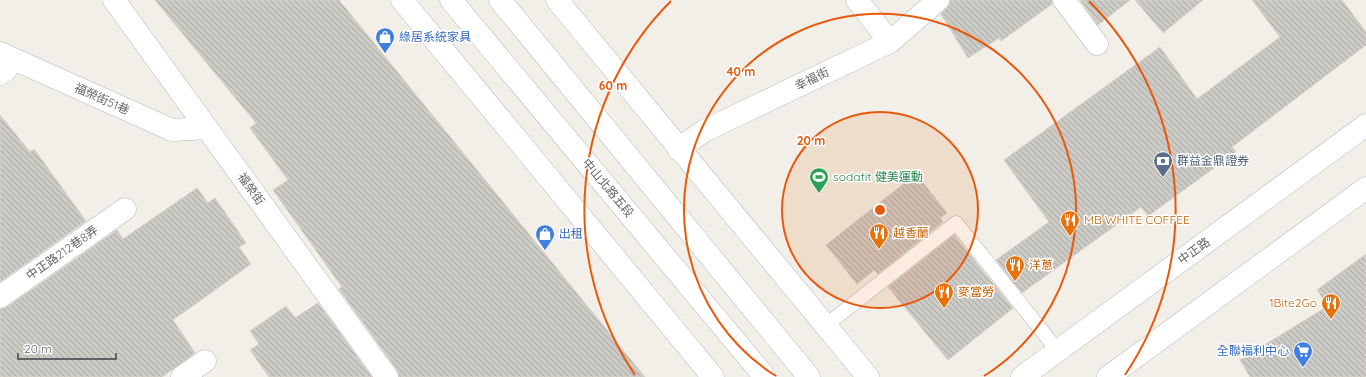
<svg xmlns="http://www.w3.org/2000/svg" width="1366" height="377" font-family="Quicksand,'Noto Sans TC',sans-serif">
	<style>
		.building { fill: url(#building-back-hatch); stroke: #d6d1c6 }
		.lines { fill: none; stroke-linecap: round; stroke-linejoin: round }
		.lane-casing { stroke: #b5b8bc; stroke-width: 15 }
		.street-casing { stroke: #b5b8bc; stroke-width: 23 }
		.secondary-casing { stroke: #b6babf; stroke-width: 23 }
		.lane { stroke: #fff; stroke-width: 14 }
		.street { stroke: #fff; stroke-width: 22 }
		.secondary { stroke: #fff; stroke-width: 22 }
		.ring { fill: none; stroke: #e8590c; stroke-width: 2 }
		.labels { text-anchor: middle; stroke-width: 3; stroke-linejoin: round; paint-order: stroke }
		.shop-label { font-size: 12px; fill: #366cbe; stroke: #fff; text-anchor: start }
		.street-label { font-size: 12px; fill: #5f6368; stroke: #fff }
		.service-label { font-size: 12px; fill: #4e5e75; stroke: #fff; text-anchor: start }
		.leisure-label { font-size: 12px; fill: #27864d; stroke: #fff; text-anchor: start }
		.food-label { font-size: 12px; fill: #c56008; stroke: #fff; text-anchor: start }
		.centre { fill: #e8590c; stroke: #fff; stroke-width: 2 }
		.ring-label { font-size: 12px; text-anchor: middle; font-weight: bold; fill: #e8590c; stroke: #fff; stroke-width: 3; stroke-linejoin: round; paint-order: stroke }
	</style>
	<defs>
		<pattern id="building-back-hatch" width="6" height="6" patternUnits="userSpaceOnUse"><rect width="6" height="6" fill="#cccac5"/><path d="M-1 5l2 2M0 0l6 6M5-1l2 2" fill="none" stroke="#a9a8a4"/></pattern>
	</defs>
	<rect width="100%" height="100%" fill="#f1efe8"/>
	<!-- building -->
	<path class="building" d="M155,0H339L645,377H399L397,370L339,289L342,287L273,190L288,180L250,128L256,123Z
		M950,0H1052V4L1001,41L999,38L968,58L941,14L950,4Z
		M1080,0H1130L1098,25Z
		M1135,0H1203L1163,33Z
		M1252,0H1342L1366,32V45L1232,147L1236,152L1148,216L1141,207L1022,293L996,260L1049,222L1004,160L1160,47L1197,99L1280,37Z
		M0,115L30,152L34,149L86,221L0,282Z
		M916,174L947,213L940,218L943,222L878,274L874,270L857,284L826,245Z
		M197,188L208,203L215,198L246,243L239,247L251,264L173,320L195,353L162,377H0V309L7,307L117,230L123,239Z
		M954,235L1013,308L948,360L888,287Z
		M1366,254V377H1250L1240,360L1328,306L1317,290Z
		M318,303L372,377H269L250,350L259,344L250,331L286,306L295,318Z"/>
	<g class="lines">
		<!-- lane casing -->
		<g class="lane-casing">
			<path id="lane" d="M825,326L956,223L1058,351"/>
		</g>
		<!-- street casing -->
		<g class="street-casing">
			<path id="street" d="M114,0L387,377
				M857,0L890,42
				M1064,0L1097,44
				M0,53L172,130L207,128
				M0,74L6,70
				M678,149L704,131L890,42L938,0
				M0,297L125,209
				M182,377L205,361"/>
		</g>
		<!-- secondary casing -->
		<g class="secondary-casing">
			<path id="secondary" d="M402,0L713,377
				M451,0L765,377
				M500,0L809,377
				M557,0L868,377
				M1022,377L1366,125
				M1108,377L1366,188"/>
		</g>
		<!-- lane -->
		<use href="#lane" class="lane"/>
		<!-- street -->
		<use href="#street" class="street"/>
		<!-- secondary -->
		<use href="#secondary" class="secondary"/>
	</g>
	<!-- distance rings -->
	<circle cx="880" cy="210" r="98" fill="#e8590c" fill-opacity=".12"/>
	<g class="ring">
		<circle cx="880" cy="210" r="98"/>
		<path d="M776 376A196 196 0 1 1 984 376"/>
		<path d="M635 375A295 295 0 0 1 671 1M1089 1A295 295 0 0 1 1125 375"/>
	</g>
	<!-- icons -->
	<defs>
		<g id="shop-pin" transform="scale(1)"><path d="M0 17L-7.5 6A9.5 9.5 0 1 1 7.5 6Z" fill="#3f7fe0" stroke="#fff"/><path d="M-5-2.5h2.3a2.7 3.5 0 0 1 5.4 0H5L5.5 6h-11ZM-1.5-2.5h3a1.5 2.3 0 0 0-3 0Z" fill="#fff"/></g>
		<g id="bank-pin" transform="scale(1)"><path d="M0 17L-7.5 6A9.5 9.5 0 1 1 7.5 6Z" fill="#5c6f8a" stroke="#fff"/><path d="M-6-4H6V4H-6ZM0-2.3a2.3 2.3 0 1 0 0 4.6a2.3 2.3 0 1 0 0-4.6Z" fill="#fff"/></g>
		<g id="stadium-pin" transform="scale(1)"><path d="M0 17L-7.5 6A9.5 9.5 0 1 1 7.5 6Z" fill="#2e9e5b" stroke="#fff"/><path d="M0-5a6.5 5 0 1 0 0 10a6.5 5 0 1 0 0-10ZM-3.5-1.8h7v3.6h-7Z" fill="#fff"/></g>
		<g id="restaurant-pin" transform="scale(1)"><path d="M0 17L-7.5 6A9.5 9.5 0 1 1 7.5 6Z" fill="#e8710a" stroke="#fff"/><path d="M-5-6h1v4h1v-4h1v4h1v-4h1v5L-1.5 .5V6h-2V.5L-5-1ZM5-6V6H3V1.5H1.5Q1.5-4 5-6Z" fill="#fff"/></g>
		<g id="supermarket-pin" transform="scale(1)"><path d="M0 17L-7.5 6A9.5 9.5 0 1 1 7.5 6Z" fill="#3f7fe0" stroke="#fff"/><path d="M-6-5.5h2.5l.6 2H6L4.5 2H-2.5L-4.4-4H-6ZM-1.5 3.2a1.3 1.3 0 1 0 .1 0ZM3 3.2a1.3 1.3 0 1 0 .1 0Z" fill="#fff"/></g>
	</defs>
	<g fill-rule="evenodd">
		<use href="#shop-pin" x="385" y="37"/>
		<use href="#bank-pin" x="1163" y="161"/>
		<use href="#stadium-pin" x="819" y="177"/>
		<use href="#restaurant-pin" x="1070" y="220"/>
		<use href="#restaurant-pin" x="879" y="233"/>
		<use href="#shop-pin" x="545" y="234"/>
		<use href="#restaurant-pin" x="1015" y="265"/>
		<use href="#restaurant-pin" x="944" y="292"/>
		<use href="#restaurant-pin" x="1331" y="303"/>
		<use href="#supermarket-pin" x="1303" y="351"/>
	</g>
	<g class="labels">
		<!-- shop labels -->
		<g class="shop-label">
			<text x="399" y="41">綠居系統家具</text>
			<text x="559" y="238">出租</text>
			<text x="1289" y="355" text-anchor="end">全聯福利中心</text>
		</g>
		<!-- street labels -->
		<g class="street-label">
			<text transform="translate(812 79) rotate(-26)" y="4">幸福街</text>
			<text transform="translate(102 99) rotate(24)" y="4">福榮街51巷</text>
			<text transform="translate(608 188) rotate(50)" y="4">中山北路五段</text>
			<text transform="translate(251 189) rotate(54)" y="4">福榮街</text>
			<text transform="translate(1194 251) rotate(-36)" y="4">中正路</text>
			<text transform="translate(62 253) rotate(-35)" y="4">中正路212巷8弄</text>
		</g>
		<!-- service labels -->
		<g class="service-label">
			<text x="1177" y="165">群益金鼎證券</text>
		</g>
		<!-- leisure labels -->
		<g class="leisure-label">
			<text x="833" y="181">sodafit 健美運動</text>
		</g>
		<!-- food labels -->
		<g class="food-label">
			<text x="1084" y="224">MB WHITE COFFEE</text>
			<text x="893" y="237">越香蘭</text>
			<text x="1029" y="269">洋蔥</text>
			<text x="958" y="296">麥當勞</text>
			<text x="1317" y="307" text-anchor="end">1Bite2Go</text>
		</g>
	</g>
	<circle cx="880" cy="210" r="6" class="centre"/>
	<g class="ring-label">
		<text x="741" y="76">40 m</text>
		<text x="613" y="90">60 m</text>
		<text x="811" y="145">20 m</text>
	</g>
	<!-- scale -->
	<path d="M18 353v6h98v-6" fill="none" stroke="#5f6368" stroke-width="2"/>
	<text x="24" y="353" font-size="12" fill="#5f6368" stroke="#ffffff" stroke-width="3" paint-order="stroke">20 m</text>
</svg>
